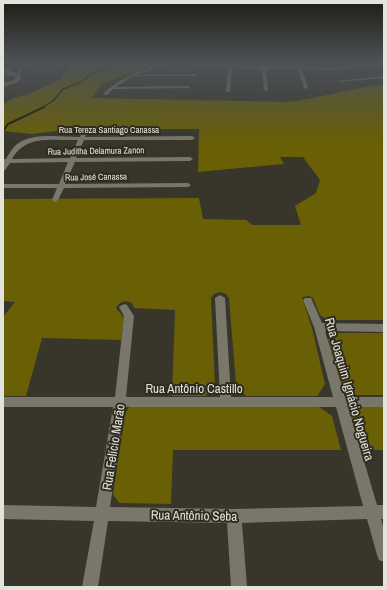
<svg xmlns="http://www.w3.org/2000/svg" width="387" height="590" font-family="'Archivo Narrow',sans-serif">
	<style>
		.green { fill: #695f04 }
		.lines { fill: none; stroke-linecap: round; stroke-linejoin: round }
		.stream-far1 { stroke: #1e1900; stroke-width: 1.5 }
		.stream { stroke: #1e1900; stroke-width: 2 }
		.minor { fill: #787769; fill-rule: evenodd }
		.secondary { fill: #827e5c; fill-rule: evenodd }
		.labels { text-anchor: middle; stroke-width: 4; stroke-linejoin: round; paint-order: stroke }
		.far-street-label { font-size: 9px; fill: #e3e3db; stroke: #2e2c21 }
		.near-street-label { font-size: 13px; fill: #e3e3db; stroke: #2e2c21 }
	</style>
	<rect width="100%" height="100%" fill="#38362a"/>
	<!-- green -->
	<path class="green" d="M80,62H164L132,72L102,84L91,98L289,102C321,98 352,88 384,84V320H328L320,315L313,298L309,296L302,297L312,328L325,384L317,396H246L236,384L229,298L226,294L220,292L214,294L211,298L215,386L205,396H172L175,310L134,308L132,303C126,300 119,301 116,308L124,318L121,340L42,338L26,396H3V317L15,302L3,301V199L199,198L203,219L246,220L252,225H301L295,206L316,193L320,180L303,157H280L284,164L198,172L199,129H72L32,134L3,131V104L14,98L34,92L62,78V75L71,69L69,65Z
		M334,333H384V395H354L340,385L328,339Z
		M130,406L319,407L332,416L341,450H173L171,504L119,503L113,494L125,413Z
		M360,406H384V450H358L349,418Z"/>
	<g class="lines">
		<!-- stream-far1 -->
		<path class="stream-far1" d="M42,108L54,100L63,89L79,83L96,71L122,62"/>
		<!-- stream -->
		<path class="stream" d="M3,131L8,124L44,107"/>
		<!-- minor -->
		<path class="minor" d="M17,62H21L7,73H5V71Z
			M27,62H31L21,69L19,76H17L18,68Z
			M47,62L61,64L79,62L61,66Z
			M167,62H173L136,75L194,74L196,75L194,76H133L116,87L188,86L190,88L113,89L107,95L103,94C121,76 144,69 167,62Z
			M229,62H233V66H262L261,62H265V66L297,67L295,62H299L301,67L333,68L384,64V66L333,70L302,69L308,88L306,89L304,88L298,69H266L268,90L266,91L264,90L262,69L232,68L230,91L228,92L226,91L228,68L196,66L198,65L229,66Z
			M384,76V78L339,82L337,81Z
			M85,129L88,131L85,137L192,136L195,138L192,140H84L76,158L190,157L193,159L190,161L75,162L65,184L188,183L191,185L188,187L64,188L58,200L55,202L52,200L57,188H3V184H59L68,162L10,163L5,170L3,171V159H6C9,154 12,148 17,144C33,132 61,137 80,137L83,130ZM78,140L70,158L12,159C26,134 53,141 78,140Z
			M220,295L225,298L231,397H333L314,327L303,300L305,298H311L322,323L384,324V332L325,331L345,397H384V407H348L377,505H384V519H381L384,530V562L379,560L377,555L367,519L242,523L247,587H231L227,523L108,521L98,587H82L94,521L3,519V505L96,507L113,407H3V397H115L124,316L119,307L124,304L127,305L134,316L126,397H220L215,298ZM125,407H336L363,506L234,509L110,507Z"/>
		<!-- secondary -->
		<path class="secondary" d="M3,70L17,73L22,77L18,82L3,87V83L14,80L16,77L3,74Z"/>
	</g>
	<!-- sky -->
	<linearGradient id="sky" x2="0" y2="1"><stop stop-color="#1f1e17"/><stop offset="0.43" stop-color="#4d5255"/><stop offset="1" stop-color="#4d5255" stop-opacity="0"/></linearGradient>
	<rect width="387" height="145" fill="url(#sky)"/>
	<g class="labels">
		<!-- far-street labels -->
		<g class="far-street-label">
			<text x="109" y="133">Rua Tereza Santiago Canassa</text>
			<text transform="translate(96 151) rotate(-1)" y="3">Rua Juditha Delamura Zanon</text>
			<text transform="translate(96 177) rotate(-1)" y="3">Rua José Canassa</text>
		</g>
		<!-- near-street labels -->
		<g class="near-street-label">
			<text x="194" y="393">Rua Antônio Castillo</text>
			<text transform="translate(350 389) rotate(74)" y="5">Rua Joaquim Ignácio Nogueira</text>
			<text transform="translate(113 447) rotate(-81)" y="5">Rua Felício Marão</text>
			<text transform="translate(194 515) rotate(1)" y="5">Rua Antônio Seba</text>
		</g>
	</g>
	<!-- border -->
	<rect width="387" height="590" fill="none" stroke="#e3e3db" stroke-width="8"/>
</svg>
